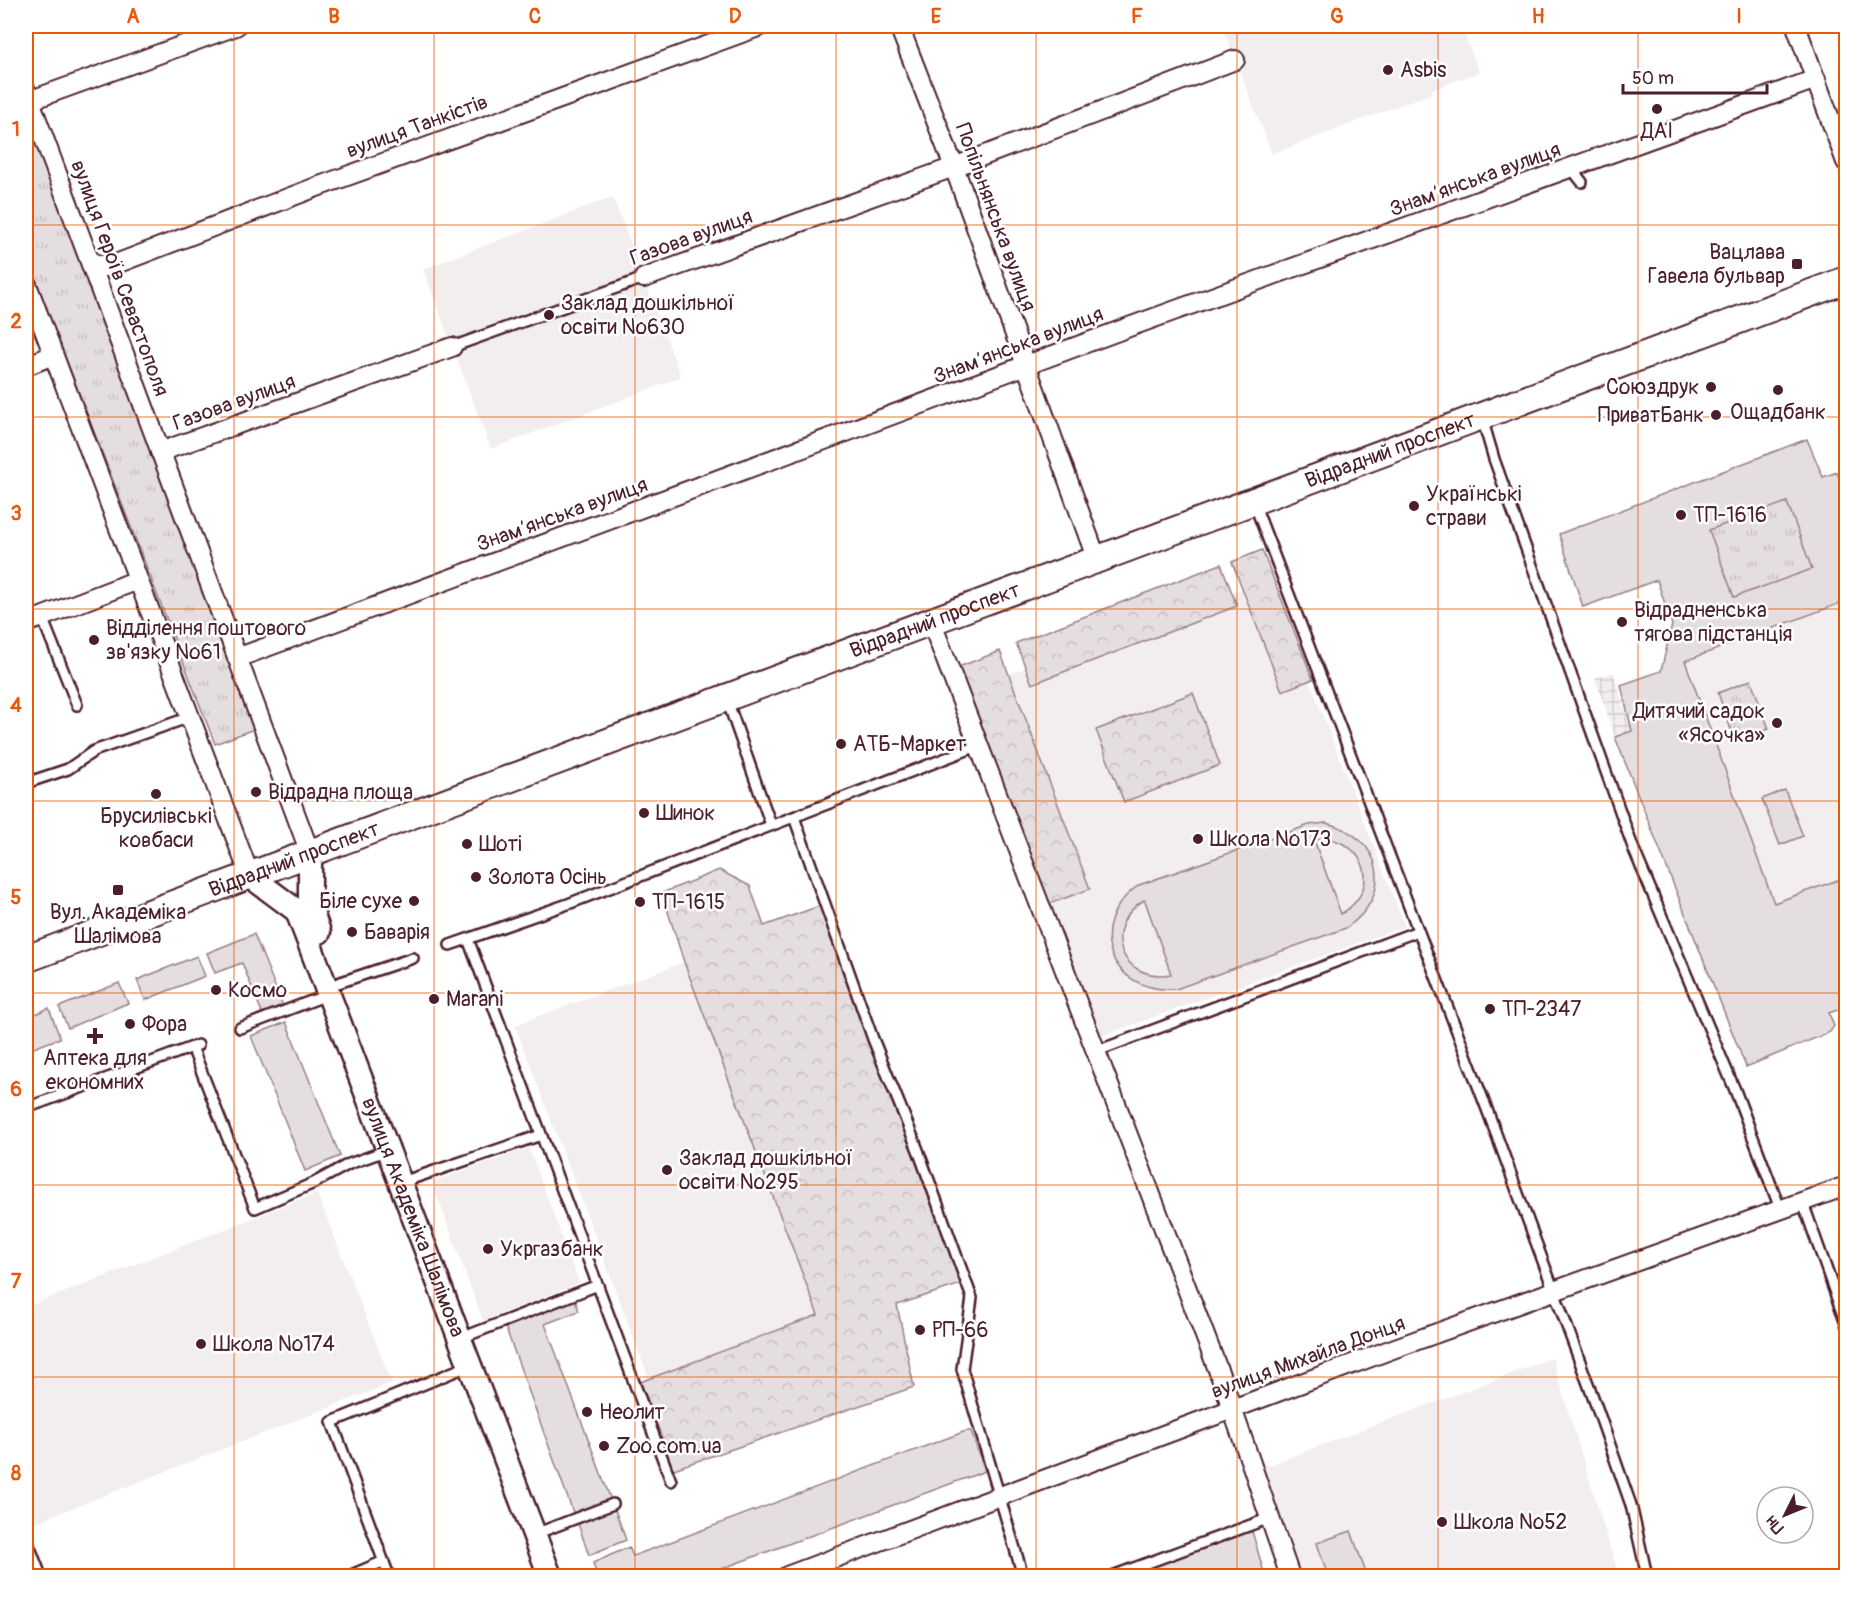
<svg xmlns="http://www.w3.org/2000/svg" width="1872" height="1602" font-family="Pangolin,sans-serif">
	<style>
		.built { fill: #f2eeef }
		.industrial { fill: url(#industrial-grid) }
		.green { fill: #e5dee0; stroke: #987e86; stroke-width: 1.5; fill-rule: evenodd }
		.forest { fill: url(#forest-crowns); stroke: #987e86; stroke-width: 1.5 }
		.park { fill: url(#park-tufts); stroke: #987e86; stroke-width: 1.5 }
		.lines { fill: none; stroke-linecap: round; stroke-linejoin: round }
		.service-casing { stroke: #4a1f2b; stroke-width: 14 }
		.minor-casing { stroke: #4a1f2b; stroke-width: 22 }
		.tertiary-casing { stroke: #4a1f2b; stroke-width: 27 }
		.secondary-casing { stroke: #4a1f2b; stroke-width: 30 }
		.service { stroke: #fff; stroke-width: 9 }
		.minor { stroke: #fff; stroke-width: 18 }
		.tertiary { stroke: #fff; stroke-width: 22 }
		.secondary { stroke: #fff; stroke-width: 26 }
		.grid { fill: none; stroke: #e8590c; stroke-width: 1.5; stroke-opacity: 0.55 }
		.poi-dot { fill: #4a1f2b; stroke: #fff; stroke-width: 2 }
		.labels { text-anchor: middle; stroke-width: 5; stroke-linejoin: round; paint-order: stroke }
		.poi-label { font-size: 21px; fill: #4a1f2b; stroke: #fff; text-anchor: start }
		.street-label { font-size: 21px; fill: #4a1f2b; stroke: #fff }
		.neatline { fill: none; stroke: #e8590c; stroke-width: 2 }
		.grid-label { font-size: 20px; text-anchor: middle; font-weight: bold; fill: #e8590c }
	</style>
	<defs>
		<pattern id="industrial-grid" width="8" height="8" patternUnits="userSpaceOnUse" patternTransform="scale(1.5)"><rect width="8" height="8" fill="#f2eeef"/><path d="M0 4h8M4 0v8" fill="none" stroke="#d1cccd"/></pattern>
		<pattern id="forest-crowns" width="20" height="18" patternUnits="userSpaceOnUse" patternTransform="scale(1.5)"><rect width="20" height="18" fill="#e5dee0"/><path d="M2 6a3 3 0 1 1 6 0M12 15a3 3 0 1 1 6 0" fill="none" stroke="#c6bec0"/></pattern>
		<pattern id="park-tufts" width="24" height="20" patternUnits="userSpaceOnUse" patternTransform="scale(1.5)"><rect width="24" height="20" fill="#e5dee0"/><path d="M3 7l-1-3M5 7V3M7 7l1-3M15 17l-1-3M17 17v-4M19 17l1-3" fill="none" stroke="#c6bec0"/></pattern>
	</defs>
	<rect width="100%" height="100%" fill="#fff"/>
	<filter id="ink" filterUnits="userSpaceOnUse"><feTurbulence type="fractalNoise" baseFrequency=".0167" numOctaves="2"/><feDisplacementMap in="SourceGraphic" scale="12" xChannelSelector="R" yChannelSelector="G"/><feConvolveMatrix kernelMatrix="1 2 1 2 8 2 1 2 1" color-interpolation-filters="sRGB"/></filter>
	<g filter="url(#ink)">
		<!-- built -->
		<path class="built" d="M1222,26H1461L1479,72L1431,90L1432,93L1272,154Z
			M613,197L681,377L491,449L423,269Z
			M1270,579L1405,926L1102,1036L967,689Z
			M1846,601V877L1774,903L1685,661Z
			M684,962L818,1315L649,1379L515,1025Z
			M529,1148L579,1283L483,1321L432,1182Z
			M317,1193L392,1383L26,1526V1288L32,1305Z
			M1552,1358L1619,1576H1299L1264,1467Z"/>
		<!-- industrial -->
		<path class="industrial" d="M1613,672L1632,732L1615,737L1595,678Z"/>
		<!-- green -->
		<path class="green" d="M1807,439L1823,477L1837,472L1846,498V601L1685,661L1774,903L1846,877V1007L1829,1013L1834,1026L1830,1032L1746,1067L1615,737L1632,731L1621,685L1661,671L1672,625L1657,580L1583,607L1559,534Z
			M1785,790L1803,836L1780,845L1762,799Z
			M1326,823C1384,837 1395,895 1346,928L1176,989C1109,994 1083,924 1139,885L1309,825ZM1327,838C1370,847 1379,891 1341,914L1314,840ZM1144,900L1145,901L1171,974C1120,983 1100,927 1144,900Z
			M254,934L283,1006L263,1015L242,963L215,973L207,953Z
			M197,956L205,976L145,1000L137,980Z
			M119,983L128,1003L68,1028L59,1007Z
			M49,1008L60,1038L26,1051V1018Z
			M286,1022L340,1156L305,1171L251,1036Z
			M575,1300L579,1311L545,1324L611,1500L574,1515L505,1326Z
			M966,1431H971L985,1471L702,1576H597L593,1563L629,1547L633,1556Z
			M614,1507L626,1540L589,1555L577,1521Z
			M1252,1531L1265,1576H1129Z
			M1351,1531L1367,1576H1328L1317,1543Z"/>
		<!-- forest -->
		<path class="forest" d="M1262,550L1313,679L1282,691L1232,562Z
			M1221,564L1237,606L1032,684L1016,643Z
			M1000,651L1090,889L1046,905L956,668Z
			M1193,693L1220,765L1124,802L1096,730Z
			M719,870L750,886L764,926L825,904L967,1282L897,1305L914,1387L668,1471L635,1384L818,1315L684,962L662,893Z"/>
		<!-- park -->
		<path class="park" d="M26,127L34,135L259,727L215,744L26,256Z
			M1787,502L1812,569L1734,597L1709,530Z
			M1751,680L1769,729L1735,741L1718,693Z"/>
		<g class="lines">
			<!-- service casing -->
			<g class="service-casing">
				<path id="service" d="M1571,168L1582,182
					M452,347L644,278
					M1482,418L1494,459L1634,850L1735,1090L1781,1211
					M1254,503L1488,1112L1597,1408L1631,1505L1647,1576
					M42,617L77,705
					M727,700L771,825
					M26,783L68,769L94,751L190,717
					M794,817L873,1039L918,1150L972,1298L962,1369L1023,1576
					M468,939L671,1481
					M450,945L568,904L980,745
					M338,983L413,958
					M240,1028L327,995
					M192,1047L255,1208L314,1183L349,1164L388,1150
					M1097,1051L1418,931
					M26,1108L198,1045
					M411,1179L541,1135
					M1803,1203L1846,1324
					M469,1335L598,1285
					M543,1531L613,1504
					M26,1546L29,1545L41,1576
					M349,1576L382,1562
					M389,1576L332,1422L470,1365
					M1112,1576L1270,1518"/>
			</g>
			<!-- minor casing -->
			<g class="minor-casing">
				<path id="minor" d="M899,26L954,167L1097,560
					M1796,26L1846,162
					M26,90L310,853
					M26,102L236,26
					M90,262L108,267L314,188L761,26
					M644,278L954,167L1235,60
					M26,282L250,876
					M26,366L53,355
					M160,452L452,347
					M931,621L1225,1388L1290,1576
					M26,623L138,580
					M237,658L1129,327L1816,79
					M787,1576L1387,1351L1846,1186"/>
			</g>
			<!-- tertiary casing -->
			<g class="tertiary-casing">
				<g id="tertiary">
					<path d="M310,853V907L319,932"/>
					<path id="s1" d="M250,876L297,911L550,1576"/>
				</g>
			</g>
			<!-- secondary casing -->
			<g class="secondary-casing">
				<g id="secondary">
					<path id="s2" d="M26,959L1846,280"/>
				</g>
			</g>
			<!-- service -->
			<use href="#service" class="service"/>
			<!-- minor -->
			<use href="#minor" class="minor"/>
			<!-- tertiary -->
			<use href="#tertiary" class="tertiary"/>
			<!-- secondary -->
			<use href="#secondary" class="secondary"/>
		</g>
	</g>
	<!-- grid -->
	<path class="grid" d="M234,26V1576M434,26V1576M635,26V1576M836,26V1576M1036,26V1576M1237,26V1576M1438,26V1576M1638,26V1576M26,225H1846M26,417H1846M26,609H1846M26,801H1846M26,993H1846M26,1185H1846M26,1377H1846"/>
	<!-- markers -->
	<g class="poi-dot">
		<circle cx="1388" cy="70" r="6"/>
		<circle cx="1657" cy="109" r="6"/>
		<rect x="1791" y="258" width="12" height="12" rx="3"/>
		<circle cx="549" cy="315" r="6"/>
		<circle cx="1711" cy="387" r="6"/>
		<circle cx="1778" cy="390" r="6"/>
		<circle cx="1716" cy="415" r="6"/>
		<circle cx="1414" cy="506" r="6"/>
		<circle cx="1681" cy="515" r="6"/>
		<circle cx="1622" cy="622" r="6"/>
		<circle cx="94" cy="640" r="6"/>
		<circle cx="1777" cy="723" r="6"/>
		<circle cx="841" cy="744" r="6"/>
		<circle cx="256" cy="792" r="6"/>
		<circle cx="156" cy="794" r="6"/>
		<circle cx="644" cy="813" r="6"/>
		<circle cx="1198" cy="839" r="6"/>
		<circle cx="467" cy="844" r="6"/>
		<circle cx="476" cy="877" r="6"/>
		<rect x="112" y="884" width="12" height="12" rx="3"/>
		<circle cx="414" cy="901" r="6"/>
		<circle cx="640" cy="902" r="6"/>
		<circle cx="352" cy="932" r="6"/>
		<circle cx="216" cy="990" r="6"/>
		<circle cx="434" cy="999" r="6"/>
		<circle cx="1490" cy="1009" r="6"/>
		<circle cx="130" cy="1024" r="6"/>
		<path d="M92 1027h6v6h6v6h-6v6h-6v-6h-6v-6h6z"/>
		<circle cx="667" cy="1170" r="6"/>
		<circle cx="488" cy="1249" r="6"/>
		<circle cx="920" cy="1330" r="6"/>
		<circle cx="201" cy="1344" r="6"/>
		<circle cx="587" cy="1412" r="6"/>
		<circle cx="604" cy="1446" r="6"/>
		<circle cx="1442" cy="1522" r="6"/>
	</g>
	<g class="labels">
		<!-- poi labels -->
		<g class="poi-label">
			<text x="1400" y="77">Asbis</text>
			<text x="1657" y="138" text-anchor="middle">ДАІ</text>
			<text x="1785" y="259" text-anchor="end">Вацлава<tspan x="1785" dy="24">Гавела бульвар</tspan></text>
			<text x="561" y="310">Заклад дошкільної<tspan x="561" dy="24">освіти №630</tspan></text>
			<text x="1699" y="394" text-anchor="end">Союздрук</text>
			<text x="1778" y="419" text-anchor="middle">Ощадбанк</text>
			<text x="1704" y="422" text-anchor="end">ПриватБанк</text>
			<text x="1426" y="501">Українські<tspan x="1426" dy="24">страви</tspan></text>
			<text x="1693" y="522">ТП-1616</text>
			<text x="1634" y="617">Відрадненська<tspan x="1634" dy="24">тягова підстанція</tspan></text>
			<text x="106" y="635">Відділення поштового<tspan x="106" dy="24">зв'язку №61</tspan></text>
			<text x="1765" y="718" text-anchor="end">Дитячий садок<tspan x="1765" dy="24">«Ясочка»</tspan></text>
			<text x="853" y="751">АТБ-Маркет</text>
			<text x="268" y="799">Відрадна площа</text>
			<text x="656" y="820">Шинок</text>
			<text x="156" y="823" text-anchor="middle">Брусилівські<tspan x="156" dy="24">ковбаси</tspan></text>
			<text x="1210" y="846">Школа №173</text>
			<text x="479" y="851">Шоті</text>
			<text x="488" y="884">Золота Осінь</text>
			<text x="402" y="908" text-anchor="end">Біле сухе</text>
			<text x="652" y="909">ТП-1615</text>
			<text x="118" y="919" text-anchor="middle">Вул. Академіка<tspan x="118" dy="24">Шалімова</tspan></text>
			<text x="364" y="939">Баварія</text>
			<text x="228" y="997">Космо</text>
			<text x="446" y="1006">Marani</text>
			<text x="1502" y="1016">ТП-2347</text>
			<text x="142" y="1031">Фора</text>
			<text x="95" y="1065" text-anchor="middle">Аптека для<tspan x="95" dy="24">економних</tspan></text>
			<text x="679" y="1165">Заклад дошкільної<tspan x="679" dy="24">освіти №295</tspan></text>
			<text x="500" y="1256">Укргазбанк</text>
			<text x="932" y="1337">РП-66</text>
			<text x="213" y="1351">Школа №174</text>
			<text x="599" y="1419">Неолит</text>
			<text x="616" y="1453">Zoo.com.ua</text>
			<text x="1454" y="1529">Школа №52</text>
		</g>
		<!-- street labels -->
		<g class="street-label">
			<text transform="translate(417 126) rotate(-20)" y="7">вулиця Танкістів</text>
			<text transform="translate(1475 179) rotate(-20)" y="7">Знамʼянська вулиця</text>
			<text transform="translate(996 217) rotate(70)" y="7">Попільнянська вулиця</text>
			<text transform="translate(691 237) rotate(-20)" y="7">Газова вулиця</text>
			<text transform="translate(120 278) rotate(70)" y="7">вулиця Героїв Севастополя</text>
			<text transform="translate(1018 345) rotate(-21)" y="7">Знамʼянська вулиця</text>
			<text transform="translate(234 402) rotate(-20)" y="7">Газова вулиця</text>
			<text dy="7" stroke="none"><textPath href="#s2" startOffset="1456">Відрадний проспект</textPath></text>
			<text transform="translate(562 514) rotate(-20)" y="7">Знамʼянська вулиця</text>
			<text dy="7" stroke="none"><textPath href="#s2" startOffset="970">Відрадний проспект</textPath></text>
			<text dy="7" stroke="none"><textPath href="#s2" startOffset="286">Відрадний проспект</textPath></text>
			<text dy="7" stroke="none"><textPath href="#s1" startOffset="386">вулиця Академіка Шалімова</textPath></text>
			<text transform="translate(1308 1357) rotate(-20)" y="7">вулиця Михайла Донця</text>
		</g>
	</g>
	<!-- margin -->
	<rect width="1872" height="1602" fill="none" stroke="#fff" stroke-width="66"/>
	<!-- north arrow -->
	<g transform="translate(1785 1515) rotate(227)"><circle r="28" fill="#ffffff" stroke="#b7a5aa" stroke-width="1.5"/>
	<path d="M0-4.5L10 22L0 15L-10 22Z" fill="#4a1f2b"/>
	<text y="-9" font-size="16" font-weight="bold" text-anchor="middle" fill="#4a1f2b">Пн</text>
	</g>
	<!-- scale -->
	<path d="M1623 84v9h144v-9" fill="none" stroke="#4a1f2b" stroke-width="3"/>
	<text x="1632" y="84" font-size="18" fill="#4a1f2b" stroke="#ffffff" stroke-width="4.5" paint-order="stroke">50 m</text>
	<rect x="33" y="33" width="1806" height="1536" class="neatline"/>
	<g class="grid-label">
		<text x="133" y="23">A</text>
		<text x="334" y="23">B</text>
		<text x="535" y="23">C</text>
		<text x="735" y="23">D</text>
		<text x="936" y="23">E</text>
		<text x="1137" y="23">F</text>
		<text x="1337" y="23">G</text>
		<text x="1538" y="23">H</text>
		<text x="1739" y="23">I</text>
		<text x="16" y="136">1</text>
		<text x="16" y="328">2</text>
		<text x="16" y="520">3</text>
		<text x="16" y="712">4</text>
		<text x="16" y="904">5</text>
		<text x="16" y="1096">6</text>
		<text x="16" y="1288">7</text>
		<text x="16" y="1480">8</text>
	</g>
</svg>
